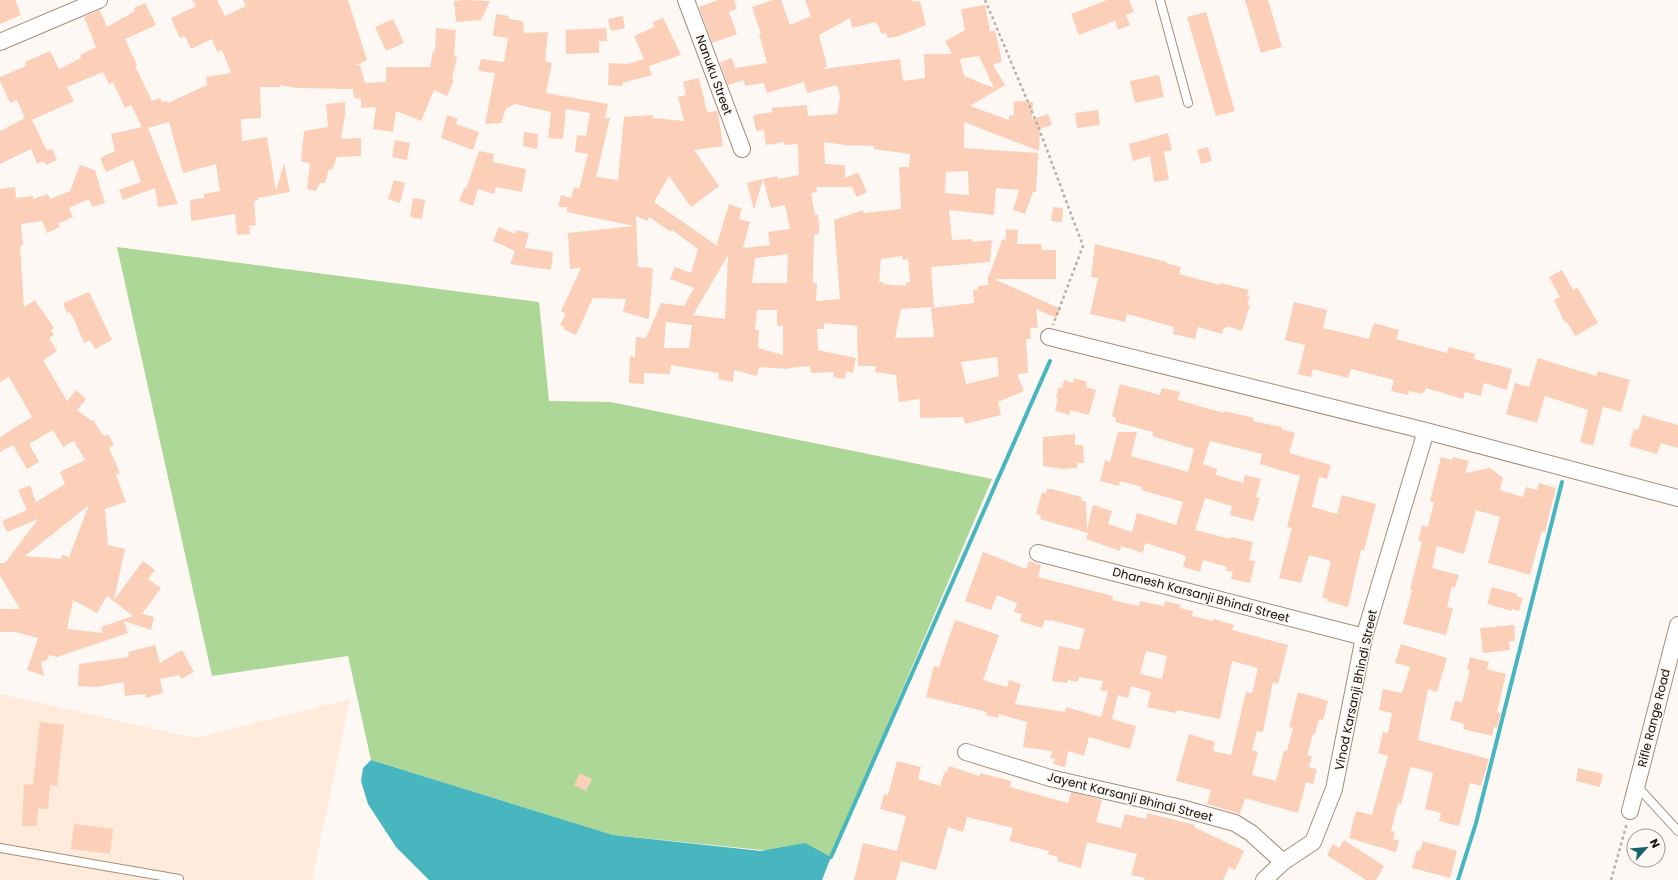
<svg xmlns="http://www.w3.org/2000/svg" width="1678" height="880" font-family="Poppins,sans-serif">
	<style>
		.industrial { fill: #feebdb }
		.green { fill: #acd796 }
		.water { fill: #47b6bf }
		.lines { fill: none; stroke-linecap: round; stroke-linejoin: round }
		.stream { stroke: #47b6bf; stroke-width: 4 }
		.building { fill: #fccfb8; fill-rule: evenodd }
		.service-casing { stroke: #a38e7a; stroke-width: 10 }
		.minor-casing { stroke: #a38e7a; stroke-width: 18 }
		.path { stroke: #b6b0ab; stroke-width: 2.5; stroke-dasharray: 3 3; stroke-linecap: butt }
		.service { stroke: #fff; stroke-width: 8 }
		.minor { stroke: #fff; stroke-width: 16 }
		.labels { text-anchor: middle; stroke-width: 3; stroke-linejoin: round; paint-order: stroke }
		.street-label { font-size: 12px; fill: #170f08; stroke: #fdf8f4 }
	</style>
	<rect width="100%" height="100%" fill="#fdf8f4"/>
	<!-- industrial -->
	<path class="industrial" d="M0,694L195,738L350,699L312,880H0Z"/>
	<!-- green -->
	<path class="green" d="M117,247L539,302L549,401L611,402L992,479L831,857L613,835L371,760L348,656L212,676Z"/>
	<!-- water -->
	<path class="water" d="M371,760L613,835L761,851L805,843L831,857L822,880H429L396,847L368,804L361,781L363,768Z"/>
	<g class="lines">
		<!-- stream -->
		<path class="stream" d="M831,857L1050,361
			M1458,880L1476,823L1562,482"/>
	</g>
	<!-- building -->
	<path class="building" d="M0,0H15L21,15L0,24Z
		M192,0H217L225,16L246,6L243,0H348L367,60L357,65H360L365,83L386,82V67H430L433,51L435,52L436,28L456,30L454,56L457,57L452,79L454,80L447,96L434,90L421,121L396,111L393,132L373,129L376,107L361,108V99L354,98L353,89L297,88L280,85V87H260L261,118L241,119L242,141L267,137L276,191L284,163L290,192L258,198V200L254,201L256,225L249,226L250,234L237,235L235,214L191,221L190,200L204,198V194L220,191L216,164L183,173L169,122L148,128L178,204L158,207L155,188L123,200L119,190L141,182L133,160L106,172L100,158L115,151L111,134L142,127L131,105L125,108L113,82L109,84L103,72L67,87L74,101L32,120L47,151L52,149L57,160L46,165L44,161L37,164L31,149L0,164V131L25,118L17,100L10,103L0,81V77L26,66L25,62L50,51L59,69L81,58L80,55L96,47L84,17L100,10L107,27L135,11L134,8L145,3L156,25L125,39L137,65L135,66L152,101L160,98L162,102L167,101L168,103L207,85L206,77L231,73L222,50L217,52L212,39L191,49L185,36L180,38L171,18L196,6Z
		M464,0L490,1L481,20L456,22L454,1Z
		M718,0H734L737,9L729,12L737,34L712,43L699,7Z
		M773,0H781L790,25L811,16L805,0H912L913,2L920,1L926,25L896,37L888,38L886,33L882,34L876,22L852,28L850,18L819,35L827,66L823,69L900,59L903,81L925,78L924,54H952L945,41L965,30L961,9L985,5L990,31L995,30L1002,61L993,65L1005,85L970,106L1009,120V115L1014,116V101L1033,102L1032,119L1048,114L1052,125L1040,129L1039,151L964,122V148L1038,153L1036,192H1033L1025,214L1013,210L1019,190L996,188L994,215L949,210L952,240L972,239L973,242L992,240L990,262L931,267L934,307L901,309L895,338L934,337L931,308L974,303L973,290H978V286L988,285V275L989,276L1002,240L1006,239V229L1018,230L1017,244H1041L1042,250H1056V279H994L1061,309L1056,318L1036,309L1038,328H1030L1031,339H1026L1028,373L1017,374L1024,391L998,402L1001,415L965,424L963,417L920,418V399L899,402L896,375L875,372L876,366H858L857,326L824,323V329H817L818,350L856,358L853,373L846,371L845,379L833,377L834,372L811,373L810,366L789,368V369L759,367L757,376L734,370L733,382L718,379L719,373L671,365L670,374L644,373V384L629,383L630,356L635,357L636,337L646,338L661,303L684,306L694,288L670,279L675,267L691,273L698,249L672,230L671,232L649,217L647,221L636,216L638,267L653,268L649,319L623,312L626,299L593,298L576,335L563,329L564,327L560,325L566,314L561,311L581,268L570,269L568,233L634,226L567,212V207H558L561,195L571,198L574,187L579,189L588,154L575,152L577,135L586,136L590,113L566,109L563,139L548,138L551,112L515,104L506,109L501,123L485,124L495,73L478,71L481,59L504,62L508,38L493,36L496,14L509,16L508,19L523,21L524,33L548,32L545,61L552,63L546,93L608,104L605,118H610L596,177L618,180L624,117L653,115V118L684,121L678,97L686,95L683,82L699,78L707,112L718,111V113L723,146L694,150L719,186L691,207L669,176L654,202L719,247L717,244L729,204L742,209L739,219L750,222L743,248L770,245L768,232L790,229L785,205L771,208L763,179L777,176L778,179L799,175L798,144L784,145V142L766,145L764,130L756,131L753,115L773,112L771,108L807,105L808,116L837,114L840,97L837,85L807,93L804,82L767,93L764,83L745,86L744,80L728,85L720,62L732,58L735,68L767,63L759,34H761L752,7ZM979,56L994,88L964,76L960,59ZM824,142L852,146V145L874,146V149L910,154L909,167H899L901,209L864,213L863,210L834,220L840,299L816,301L817,283H813V279L814,235L819,234V225L818,215H815L811,193L817,192L816,187H852L857,197L867,192L858,172L845,178V165L825,164ZM968,171L969,195L945,193L946,172ZM788,254L787,283H752L755,258ZM728,255L725,319L693,315ZM902,256L903,260L908,259L910,282L905,283L906,286L883,284V282H879L881,259ZM757,310H777V326H783V355L758,348L759,330H755ZM666,322L692,325L689,348H664ZM997,357L999,376L966,384L961,362Z
		M1107,0H1129L1134,12L1126,15L1130,25L1118,30L1115,21L1079,35L1071,14Z
		M1245,0H1268L1282,47L1261,53Z
		M1206,12L1235,111L1216,116L1187,17Z
		M623,16L625,28L611,31L608,19Z
		M663,18L681,55L649,66L652,75L622,83V86L608,85L609,63L628,64L644,59L634,36L654,27L653,22Z
		M393,19L404,43L386,51L375,27Z
		M606,28L607,41H599V53L566,54V30Z
		M1159,75L1164,97L1135,103L1130,81Z
		M345,102V115L341,139L361,138V156L337,157L332,170L329,169L325,183H320L316,191L307,189L310,164L301,161L304,131L328,127L326,104Z
		M1098,110L1100,125L1077,128L1075,113Z
		M447,115L458,119L456,124L479,132L473,150L441,138Z
		M524,132L538,134L537,149L523,146Z
		M1168,133L1172,150L1164,152L1169,180L1154,182L1150,156L1133,161L1129,144Z
		M395,140L410,143L407,160L392,157Z
		M1208,147L1212,161L1201,164L1197,150Z
		M479,151L494,154L493,162L526,169L522,192L496,187L494,194L478,189L473,206L459,201L464,188L466,189Z
		M80,165L95,170L105,203L92,207L89,199L69,208L73,217L58,224L60,227L47,233L42,221L21,224L23,245L20,246L24,307L35,300L54,328L51,330L54,335L49,338L57,351L43,360L67,401L76,390L86,399L77,410L92,421L93,420L102,434L105,436L108,434L114,445L109,448L120,473L116,475L126,502L105,509L108,545L125,549L114,600L143,561L155,570L148,579L161,588L142,614L154,617L151,630L124,621L128,633L57,657L49,655L47,660L41,662L44,676L27,670L38,638L15,632H0V609H20L0,576V563H5L38,519L7,532L2,521L27,510L18,490L30,485L36,502L65,484L60,472L85,460L74,441L63,447L53,430L29,444L39,462L27,469L13,445L0,452V437L32,417L9,377L0,382V189L15,187L16,198L33,196V199L48,194L50,199L70,191ZM89,505L69,557L62,555L61,559L25,556ZM107,596L133,616L101,627L103,633L67,629L73,600L97,613Z
		M763,179L754,210L747,183Z
		M394,180L405,183L400,203L388,199Z
		M413,198L425,200L422,219L410,217Z
		M1053,207L1063,208L1062,222L1051,221Z
		M499,227L515,234L516,230L529,233L525,248L553,252L551,270L510,264L515,251L493,241Z
		M1095,244L1167,262L1166,263L1181,267L1179,274L1220,285L1221,283L1249,290L1247,296L1250,297L1247,305H1250L1242,331L1227,326V328L1224,327L1222,334L1198,327L1195,339L1173,334L1174,327L1127,314L1125,322L1090,314L1098,278L1091,277Z
		M1562,270L1573,290L1577,287L1598,323L1575,336L1567,322L1565,323L1554,300L1560,297L1549,277Z
		M89,292L112,340L95,349L90,340L84,343L76,324L70,312L67,313L63,303Z
		M1294,302L1327,310L1323,328L1369,339L1374,323L1399,330L1396,339L1447,353L1449,347L1475,354L1474,359L1512,369L1507,390L1484,383L1481,396L1465,392L1463,399L1426,388L1424,393L1421,392V394L1409,391L1408,395L1391,391L1394,380L1351,369L1348,378L1313,369L1311,377L1298,374L1305,345L1285,340Z
		M1538,358L1596,376L1598,371L1630,380L1621,412L1603,407L1593,446L1580,442L1588,410L1545,396L1537,423L1506,414L1515,383L1529,387Z
		M1074,378L1087,382L1086,387L1096,390L1089,415L1070,410L1069,415L1055,411L1058,398H1056L1059,387L1062,388L1064,380L1073,383Z
		M1120,384L1160,395L1162,388L1180,392L1178,400L1224,413L1225,411L1254,418L1253,421L1282,427L1281,429L1295,433L1289,453L1331,465L1327,479L1319,477L1312,507L1337,514L1342,495L1376,504L1364,550H1361L1348,607L1327,601L1328,599L1322,598L1331,561L1309,555L1301,583L1279,578L1292,528L1287,527L1300,476L1260,464L1262,454L1210,441L1203,464L1217,469L1216,475L1243,483L1245,475L1261,479L1256,497L1260,498L1253,521L1230,515L1232,506L1205,498L1195,530L1230,539L1231,537L1253,542L1249,560L1255,561L1250,583L1231,579L1233,572L1226,571L1227,567L1203,560L1200,572L1183,567L1186,557L1181,554L1145,543L1143,553L1121,546L1120,551L1086,539L1088,533L1040,519L1041,515L1036,514L1042,492L1046,494L1047,489H1052L1081,497V500L1086,502L1087,529L1093,505L1112,511L1108,524L1132,532L1137,513L1176,525L1183,502L1141,490L1142,487L1120,481L1119,486L1100,481L1105,460L1110,462L1118,432H1137L1131,456L1188,472L1194,449L1152,436L1153,432L1115,422L1116,418L1112,416Z
		M1643,415L1678,425V448L1661,443L1657,454L1629,446L1634,429L1638,430Z
		M1075,434V445H1083L1084,463H1077V468L1062,469L1043,466V437Z
		M1441,457L1452,460L1453,457L1469,461L1465,473L1490,468L1503,478L1500,490L1523,497L1526,487L1537,490L1539,483L1556,488L1545,532L1542,531L1530,575L1488,563L1500,517L1476,510L1464,554L1437,546L1432,568L1459,575L1455,587H1452L1447,607L1453,608L1446,635L1403,624L1412,590L1410,589L1422,542L1418,541L1422,525L1428,527L1434,502L1430,501Z
		M983,552L1026,569L1029,561L1041,565L1038,577L1113,596L1112,600L1139,606L1140,601L1164,606L1165,601L1181,605L1180,608L1193,611L1192,616L1213,621L1214,619L1234,625L1232,630L1288,645L1278,684L1273,682L1263,732L1257,731L1252,750L1258,752L1252,775L1276,781L1284,750L1287,751L1293,728L1289,727L1298,692L1328,701L1323,720L1319,719L1315,734H1313L1307,755L1312,756L1309,767L1317,769L1313,784L1306,782L1298,813L1245,798L1240,814L1207,804L1211,790L1176,781L1189,734L1215,742L1213,751L1231,755L1246,692L1252,693L1258,668L1232,661L1220,719L1177,710L1176,713L1147,707L1151,692L1131,686L1128,698L1118,695L1112,719L1136,726L1130,749L1089,737L1084,756L1068,751L1065,767L1053,764L1055,759L1050,758L1052,751L1023,747L1027,722L999,714L998,718L986,715L987,712L926,697L934,666L939,667L955,620L999,635L983,680L1007,687L1009,680L1021,684L1015,704L1065,712L1066,707L1101,717L1108,692L1100,690L1103,681L1079,677L1078,682L1068,680L1067,683L1052,681L1059,646L1079,650L1085,629L1051,620L1050,621L1045,620L1042,628L1020,621L1022,614L1014,612L1017,603L997,595L991,610L965,601ZM1146,651L1167,656L1162,679L1140,674Z
		M1492,587L1517,594L1516,596L1523,598L1519,611L1512,609V611L1487,604Z
		M1514,625L1515,641H1509L1510,650L1483,653L1480,628Z
		M1401,644L1447,658L1437,692L1428,689L1418,740L1489,759L1481,786L1470,783L1459,826L1439,821L1441,813L1425,809L1433,773L1412,767L1410,769L1401,804L1398,803L1391,831L1395,832L1393,839L1399,841L1396,852L1349,838L1356,811L1372,815L1388,756L1378,753L1383,732L1388,733L1392,713L1379,710L1383,689L1402,693L1410,667L1395,663Z
		M155,645L160,663L182,650L194,672L181,679L179,675L160,679L163,693L146,698L145,694L125,696L124,682L96,687L78,686L79,664L129,657L128,652Z
		M1470,657L1489,662L1487,669L1506,674L1497,712L1501,713L1497,728L1494,727L1492,736L1463,729L1464,724L1450,720L1455,701L1462,702L1470,670H1467Z
		M40,722L64,725L57,786L50,785L48,809L38,808L37,826H22L24,784L33,785Z
		M897,761L921,767L918,779L940,786L945,771L947,772L949,766L979,776L980,773L1011,781L1010,787L1068,803L1071,792L1102,800L1096,822L1121,828L1125,814L1146,819L1147,813L1195,825L1194,827L1244,851L1235,870L1229,867L1223,880H1144L1145,878L1131,875L1137,854L1087,842L1081,868L1057,861L1058,857L1048,854L1049,851L1009,841L1013,828L967,817L963,832L948,827L936,870L901,861L896,880H854L863,843L897,851L906,816L880,809L884,794L888,795Z
		M1578,768L1603,774L1600,787L1576,781Z
		M580,773L592,779L586,791L574,785Z
		M74,824L113,829L110,854L71,849Z
		M1344,840L1384,866L1376,880H1366L1327,855L1333,844L1339,848Z
		M1423,841L1457,851L1450,878L1412,868L1417,850L1420,851Z"/>
	<g class="lines">
		<!-- service casing -->
		<g class="service-casing">
			<path id="service" d="M1160,0L1188,103
				M1636,785L1678,831
				M0,848L179,879"/>
		</g>
		<!-- minor casing -->
		<g class="minor-casing">
			<path id="minor" d="M686,0L742,149
				M0,42L99,0
				M1049,337L1426,431L1678,498
				M1038,553L1364,637
				M966,752L1050,778L1181,808L1235,823L1251,833L1283,862
				M1630,811L1678,625
				M1264,880L1283,862L1313,842L1334,789L1364,637L1426,431"/>
		</g>
		<!-- path -->
		<path class="path" d="M985,0L1038,126L1083,246L1053,325
			M1611,880L1627,823"/>
		<!-- service -->
		<use href="#service" class="service"/>
		<!-- minor -->
		<use href="#minor" class="minor"/>
	</g>
	<g class="labels">
		<!-- street labels -->
		<g class="street-label">
			<text transform="translate(714 75) rotate(70)" y="4">Nanuku Street</text>
			<text transform="translate(1201 595) rotate(15)" y="4">Dhanesh Karsanji Bhindi Street</text>
			<text transform="translate(1356 690) rotate(-78)" y="4">Vinod Karsanji Bhindi Street</text>
			<text transform="translate(1654 718) rotate(-76)" y="4">Rifle Range Road</text>
			<text transform="translate(1130 797) rotate(14)" y="4">Jayent Karsanji Bhindi Street</text>
		</g>
	</g>
	<!-- north arrow -->
	<g transform="translate(1646 848) rotate(63)"><circle r="19" fill="#fdf8f4" stroke="#a19b96"/>
	<path d="M0-3L7 15L0 10L-7 15Z" fill="#17656c"/>
	<text y="-6" font-size="11" font-weight="bold" text-anchor="middle" fill="#170f08">N</text>
	</g>
</svg>
